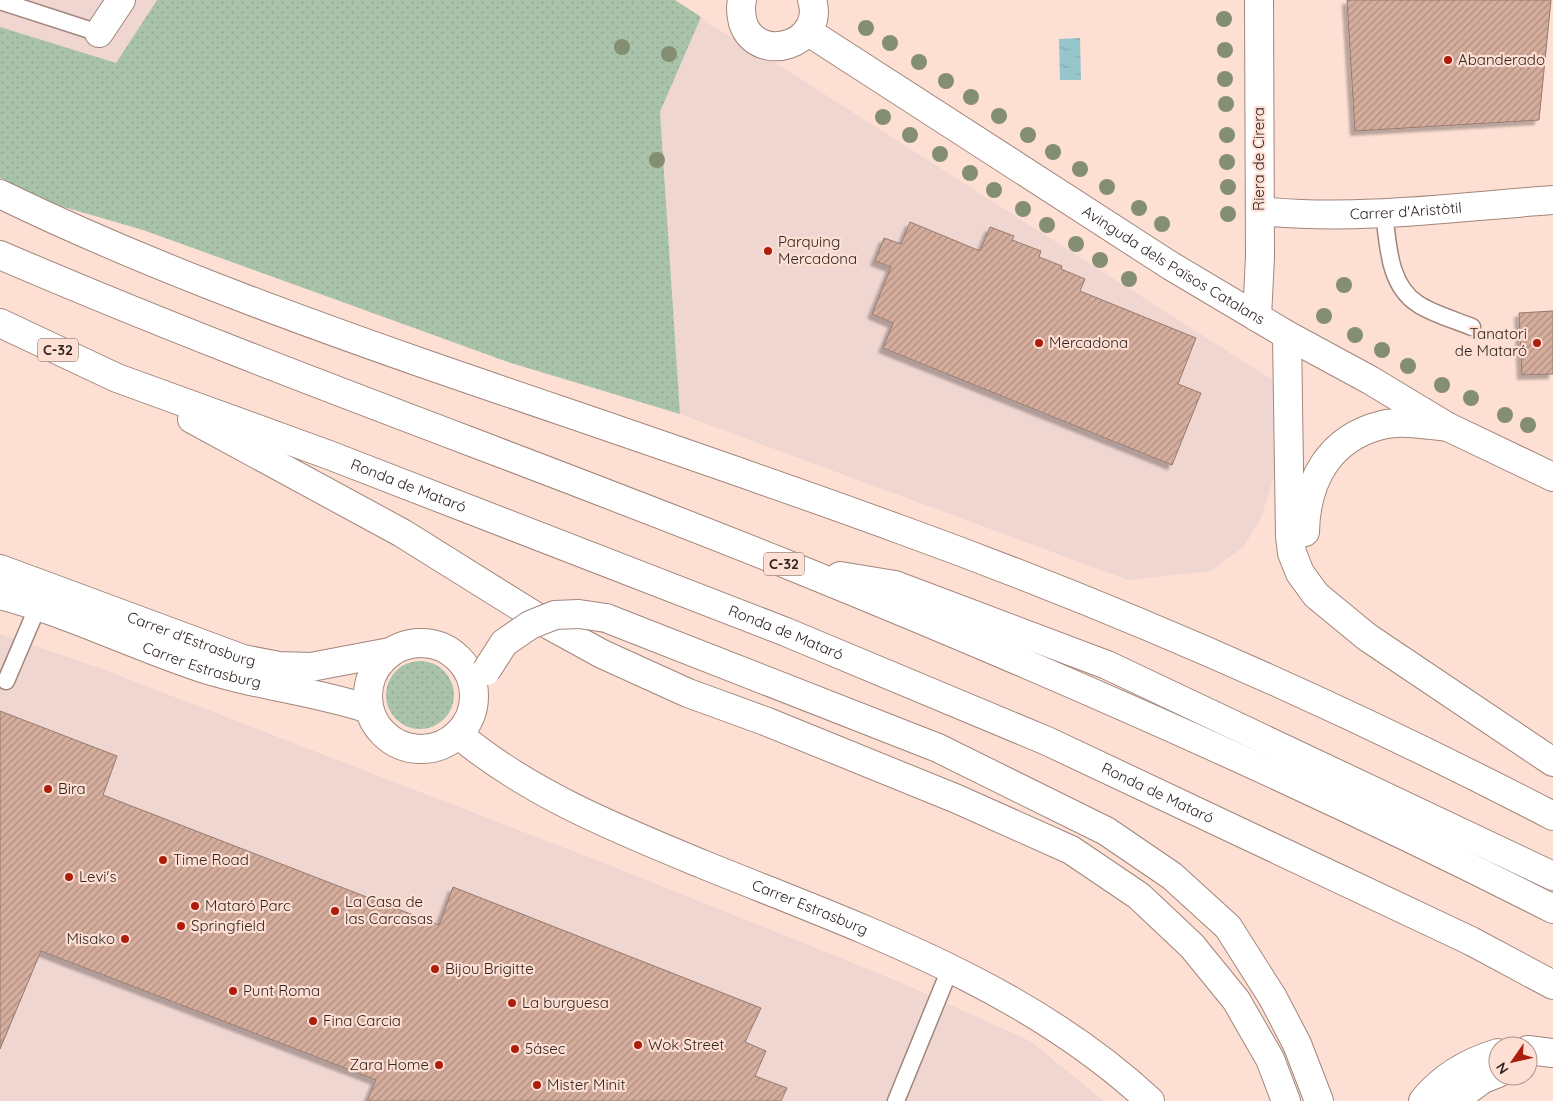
<svg xmlns="http://www.w3.org/2000/svg" width="1553" height="1101" font-family="Quicksand,sans-serif">
	<style>
		.commercial { fill: #f0d6d1 }
		.green { fill: url(#green-dots) }
		.water { fill: url(#water-ripples) }
		.building { fill: url(#building-hatch); stroke: #957a6f; filter: url(#shadow) }
		.lines { fill: none; stroke-linecap: round; stroke-linejoin: round }
		.lane-casing { stroke: #a2867b; stroke-width: 19 }
		.street-casing { stroke: #a2867b; stroke-width: 30 }
		.secondary-casing { stroke: #a2867b; stroke-width: 30 }
		.highway-casing { stroke: #a2867b; stroke-width: 30 }
		.lane { stroke: #fff; stroke-width: 16 }
		.street { stroke: #fff; stroke-width: 28 }
		.secondary { stroke: #fff; stroke-width: 28 }
		.highway { stroke: #fff; stroke-width: 28 }
		.street-bridge-casing { stroke: #a2867b; stroke-width: 30; stroke-linecap: butt }
		.street-bridge { stroke: #fff; stroke-width: 28 }
		.tree { fill: #838e72 }
		.poi-dot { fill: #ac1d0b; stroke: #fddfd3; stroke-width: 2 }
		.labels { text-anchor: middle; stroke-width: 4.5; stroke-linejoin: round; paint-order: stroke }
		.shield { fill: #fddfd3; stroke: #6d5c56; stroke-width: 1 }
		.shield-label { font-size: 14px; font-weight: bold; fill: #2f2420 }
		.poi-label { font-size: 15px; fill: #2f2420; stroke: #fddfd3; text-anchor: start }
		.street-label { font-size: 15px; fill: #2f2420; stroke: #fddfd3 }
	</style>
	<defs>
		<pattern id="green-dots" width="8" height="8" patternUnits="userSpaceOnUse" patternTransform="scale(1.25)"><rect width="8" height="8" fill="#a8c3a9"/><path d="M2 2h.1M6 6h.1" fill="none" stroke="#91a791" stroke-width="1.8" stroke-linecap="round"/></pattern>
		<pattern id="water-ripples" width="26" height="14" patternUnits="userSpaceOnUse" patternTransform="scale(1.25)"><rect width="26" height="14" fill="#95c6cc"/><path d="M2 4q2-2 4 0t4 0M15 11q2-2 4 0t4 0" fill="none" stroke="#81aaaf"/></pattern>
		<pattern id="building-hatch" width="6" height="6" patternUnits="userSpaceOnUse" patternTransform="scale(1.25)"><rect width="6" height="6" fill="#d5ad9d"/><path d="M-1 1l2-2M0 6l6-6M5 7l2-2" fill="none" stroke="#ad8d80"/></pattern>
		<filter id="shadow"><feDropShadow dx="-4.5" dy="4.5" stdDeviation="1" flood-color="#0004"/></filter>
	</defs>
	<rect width="100%" height="100%" fill="#fddfd3"/>
	<!-- commercial -->
	<path class="commercial" d="M0,0H157L116,63L0,33Z
		M701,17L707,23L774,62L1274,381L1277,467L1261,518L1244,546L1211,571L1128,580L680,414L660,112Z
		M0,634L102,669L619,869L902,983L1030,1041L1104,1101H0Z"/>
	<!-- green -->
	<path class="green" d="M157,0H675L701,17L660,112L680,414L511,363L143,230L50,203L0,178V27L116,63Z
		M386 695a34 34 0 1 1 68 0a34 34 0 1 1-68 0Z"/>
	<!-- water -->
	<path class="water" d="M1080,38L1081,80H1060L1059,39Z"/>
	<!-- building -->
	<path class="building" d="M1347,0H1551L1539,120L1355,131Z
		M910,222L980,251L990,227L1014,236L1012,240L1041,251L1039,257L1062,266L1061,269L1085,279L1080,291L1196,338L1178,384L1201,393L1172,465L883,348L893,323L872,314L891,267L875,261L884,238L901,244Z
		M1553,311V374L1522,375L1519,313Z
		M0,711L117,756L103,795L439,925L453,887L761,1008L745,1042L766,1051L755,1076L787,1088L781,1101H367L376,1080L41,951L0,1049Z"/>
	<g class="lines">
		<!-- lane casing -->
		<g class="lane-casing">
			<path id="lane" d="M0,1L99,33
				M1384,212C1388,243 1388,285 1418,304C1433,314 1455,320 1472,327
				M6,681L38,606
				M896,1101L950,969"/>
		</g>
		<!-- street casing -->
		<g class="street-casing">
			<g id="street">
				<path d="M99,33L121,0"/>
				<path id="s1" d="M1260,211C1357,221 1456,207 1553,200"/>
				<path d="M1257,317L1260,257L1259,0"/>
				<path id="s2" d="M0,569L243,659L279,666L311,667L390,652"/>
				<path id="s3" d="M0,595C66,612 128,643 193,665C250,685 311,690 369,709"/>
				<path d="M606,618L938,748L1106,831L1172,876L1228,927L1273,998L1297,1044L1319,1101"/>
				<circle cx="421" cy="696" r="53"/>
				<path id="s4" d="M458,734C528,793 617,829 702,864C857,927 1025,984 1150,1101"/>
			</g>
		</g>
		<!-- secondary casing -->
		<g class="secondary-casing">
			<g id="secondary">
				<path d="M742,0C740,8 741,15 743,23C758,66 826,44 812,0"/>
				<path id="s5" d="M807,31L1171,266L1287,335L1370,380L1448,427L1553,477"/>
			</g>
		</g>
		<!-- highway casing -->
		<g class="highway-casing">
			<g id="highway">
				<path d="M0,194C136,260 279,313 422,363C581,418 741,471 899,529C1123,610 1341,706 1553,816"/>
				<path d="M0,255C262,368 532,461 796,568C1052,672 1307,784 1553,909"/>
				<path id="s6" d="M0,323L117,378L329,455L786,632L1047,741L1471,941L1553,985"/>
				<path d="M1287,335L1290,536L1292,553L1300,573L1316,595L1367,637L1553,762"/>
				<path d="M192,419L402,533L551,626L602,654L688,693L765,721L957,799L1071,850L1139,896L1192,946L1236,1000L1270,1059L1286,1101"/>
				<path d="M1305,532C1306,481 1329,438 1382,425C1403,420 1427,425 1448,427"/>
				<path d="M840,576L895,585L1107,665L1553,876"/>
				<path d="M1528,1050L1553,1053"/>
				<path d="M1423,1101C1443,1076 1468,1062 1498,1053"/>
				<path d="M1453,1101L1483,1079L1498,1073"/>
			</g>
		</g>
		<!-- lane -->
		<use href="#lane" class="lane"/>
		<!-- street -->
		<use href="#street" class="street"/>
		<!-- secondary -->
		<use href="#secondary" class="secondary"/>
		<!-- highway -->
		<use href="#highway" class="highway"/>
		<!-- street-bridge casing -->
		<g class="street-bridge-casing">
			<path id="street-bridge" d="M486,671L504,643L530,625L555,615L579,614L606,618"/>
		</g>
		<!-- street-bridge -->
		<use href="#street-bridge" class="street-bridge"/>
	</g>
	<!-- trees -->
	<g class="tree">
		<circle cx="1224" cy="19" r="8"/>
		<circle cx="866" cy="28" r="8"/>
		<circle cx="890" cy="43" r="8"/>
		<circle cx="622" cy="47" r="8"/>
		<circle cx="1225" cy="50" r="8"/>
		<circle cx="669" cy="54" r="8"/>
		<circle cx="919" cy="62" r="8"/>
		<circle cx="1225" cy="79" r="8"/>
		<circle cx="946" cy="81" r="8"/>
		<circle cx="971" cy="97" r="8"/>
		<circle cx="1226" cy="104" r="8"/>
		<circle cx="999" cy="116" r="8"/>
		<circle cx="883" cy="117" r="8"/>
		<circle cx="910" cy="135" r="8"/>
		<circle cx="1028" cy="135" r="8"/>
		<circle cx="1227" cy="135" r="8"/>
		<circle cx="1053" cy="152" r="8"/>
		<circle cx="940" cy="154" r="8"/>
		<circle cx="657" cy="160" r="8"/>
		<circle cx="1227" cy="162" r="8"/>
		<circle cx="1080" cy="169" r="8"/>
		<circle cx="970" cy="173" r="8"/>
		<circle cx="1107" cy="187" r="8"/>
		<circle cx="1228" cy="187" r="8"/>
		<circle cx="994" cy="190" r="8"/>
		<circle cx="1139" cy="208" r="8"/>
		<circle cx="1023" cy="209" r="8"/>
		<circle cx="1228" cy="214" r="8"/>
		<circle cx="1162" cy="224" r="8"/>
		<circle cx="1047" cy="225" r="8"/>
		<circle cx="1076" cy="244" r="8"/>
		<circle cx="1100" cy="260" r="8"/>
		<circle cx="1129" cy="279" r="8"/>
		<circle cx="1344" cy="285" r="8"/>
		<circle cx="1324" cy="316" r="8"/>
		<circle cx="1355" cy="335" r="8"/>
		<circle cx="1382" cy="350" r="8"/>
		<circle cx="1408" cy="366" r="8"/>
		<circle cx="1442" cy="385" r="8"/>
		<circle cx="1471" cy="398" r="8"/>
		<circle cx="1505" cy="415" r="8"/>
		<circle cx="1528" cy="425" r="8"/>
	</g>
	<!-- markers -->
	<g class="poi-dot">
		<circle cx="1448" cy="60" r="5"/>
		<circle cx="768" cy="251" r="5"/>
		<circle cx="1039" cy="343" r="5"/>
		<circle cx="1537" cy="343" r="5"/>
		<circle cx="48" cy="789" r="5"/>
		<circle cx="163" cy="860" r="5"/>
		<circle cx="69" cy="877" r="5"/>
		<circle cx="195" cy="906" r="5"/>
		<circle cx="335" cy="911" r="5"/>
		<circle cx="181" cy="926" r="5"/>
		<circle cx="125" cy="939" r="5"/>
		<circle cx="435" cy="969" r="5"/>
		<circle cx="233" cy="991" r="5"/>
		<circle cx="512" cy="1003" r="5"/>
		<circle cx="313" cy="1021" r="5"/>
		<circle cx="638" cy="1045" r="5"/>
		<circle cx="515" cy="1049" r="5"/>
		<circle cx="439" cy="1065" r="5"/>
		<circle cx="537" cy="1085" r="5"/>
	</g>
	<g class="labels">
		<!-- shield labels -->
		<g class="shield">
			<rect x="38" y="338.5" width="40" height="23" rx="4"/>
			<rect x="764" y="552.5" width="40" height="23" rx="4"/>
		</g>
		<g class="shield-label">
			<text x="58" y="355">C-32</text>
			<text x="784" y="569">C-32</text>
		</g>
		<!-- poi labels -->
		<g class="poi-label">
			<text x="1458" y="65">Abanderado</text>
			<text x="778" y="247">Parquing<tspan x="778" dy="17">Mercadona</tspan></text>
			<text x="1527" y="339" text-anchor="end">Tanatori<tspan x="1527" dy="17">de Mataró</tspan></text>
			<text x="1049" y="348">Mercadona</text>
			<text x="58" y="794">Bira</text>
			<text x="173" y="865">Time Road</text>
			<text x="79" y="882">Levi's</text>
			<text x="345" y="907">La Casa de<tspan x="345" dy="17">las Carcasas</tspan></text>
			<text x="205" y="911">Mataró Parc</text>
			<text x="191" y="931">Springfield</text>
			<text x="115" y="944" text-anchor="end">Misako</text>
			<text x="445" y="974">Bijou Brigitte</text>
			<text x="243" y="996">Punt Roma</text>
			<text x="522" y="1008">La burguesa</text>
			<text x="323" y="1026">Fina Carcia</text>
			<text x="648" y="1050">Wok Street</text>
			<text x="525" y="1054">5ásec</text>
			<text x="429" y="1070" text-anchor="end">Zara Home</text>
			<text x="547" y="1090">Mister Minit</text>
		</g>
		<!-- street labels -->
		<g class="street-label">
			<text transform="translate(1259 159) rotate(-90)" y="5">Riera de Cirera</text>
			<text dy="5" stroke="none"><textPath href="#s1" startOffset="146">Carrer d'Aristòtil</textPath></text>
			<text dy="5" stroke="none"><textPath href="#s5" startOffset="435">Avinguda dels Països Catalans</textPath></text>
			<text dy="5" stroke="none"><textPath href="#s6" startOffset="440">Ronda de Mataró</textPath></text>
			<text dy="5" stroke="none"><textPath href="#s6" startOffset="845">Ronda de Mataró</textPath></text>
			<text dy="5" stroke="none"><textPath href="#s2" startOffset="204">Carrer d'Estrasburg</textPath></text>
			<text dy="5" stroke="none"><textPath href="#s3" startOffset="214">Carrer Estrasburg</textPath></text>
			<text dy="5" stroke="none"><textPath href="#s6" startOffset="1250">Ronda de Mataró</textPath></text>
			<text dy="5" stroke="none"><textPath href="#s4" startOffset="394">Carrer Estrasburg</textPath></text>
		</g>
	</g>
	<!-- north arrow -->
	<g transform="translate(1513 1061) rotate(236)"><circle r="24" fill="#fddfd3" stroke="#ab948b"/>
	<path d="M0-4L9 19L0 12L-9 19Z" fill="#ac1d0b"/>
	<text y="-8" font-size="14" font-weight="bold" text-anchor="middle" fill="#2f2420">N</text>
	</g>
</svg>
